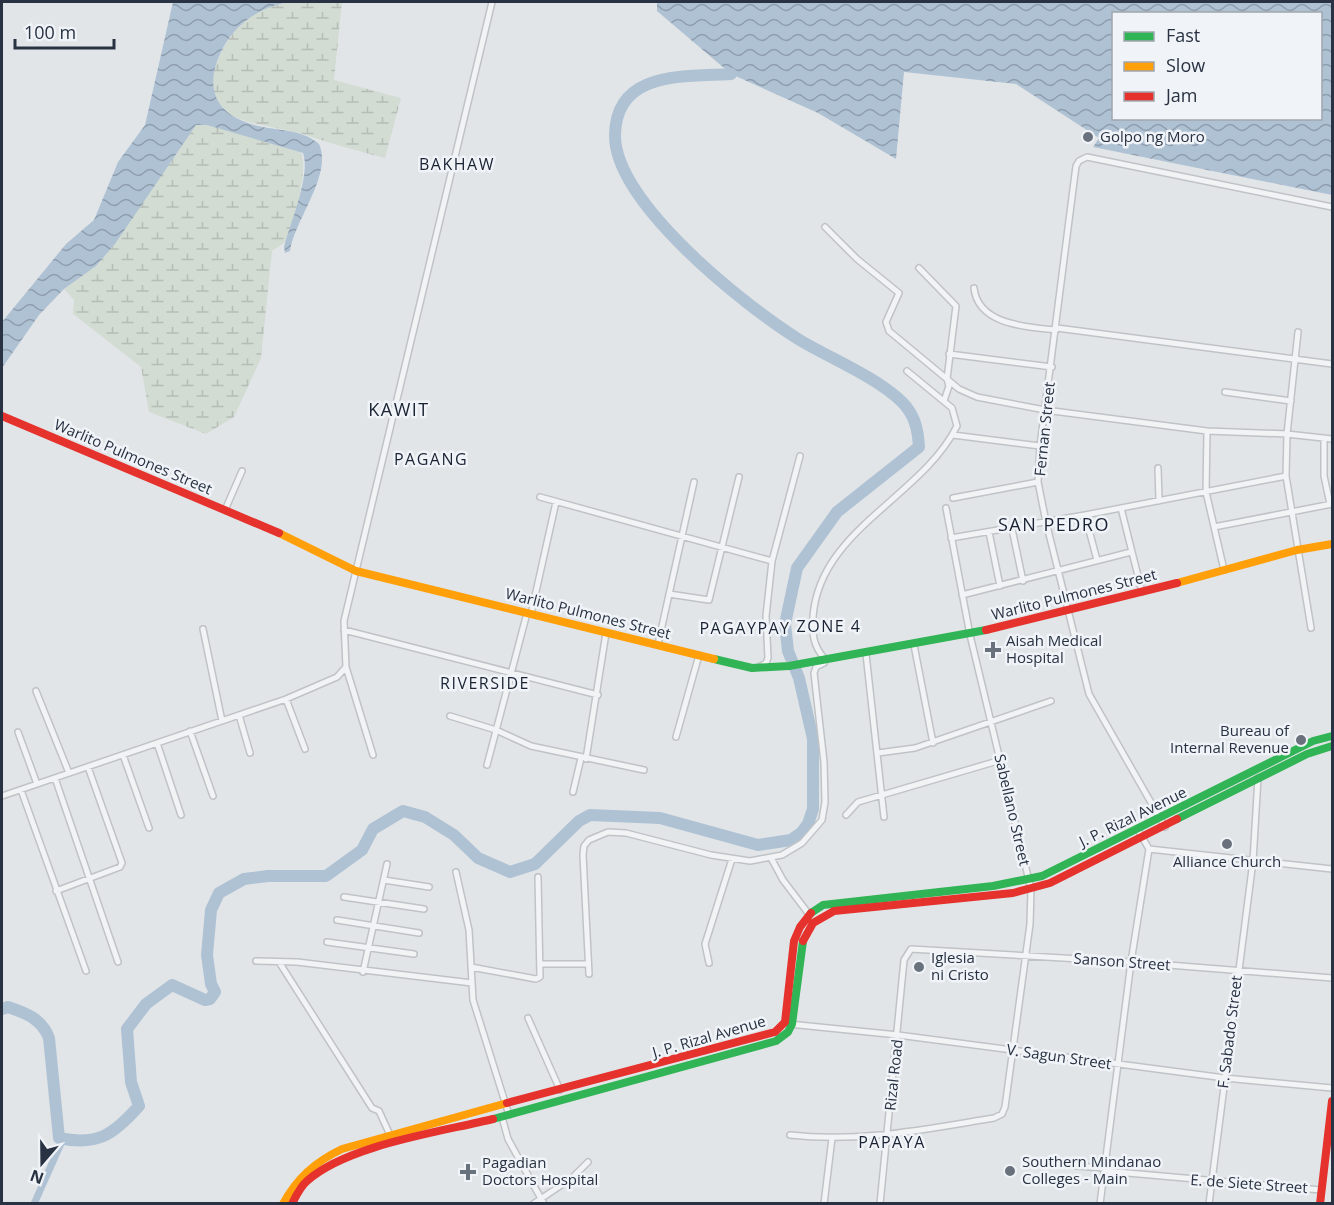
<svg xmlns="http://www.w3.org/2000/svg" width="1334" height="1205" font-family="'Open Sans',sans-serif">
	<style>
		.wetland { fill: url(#wetland-marsh) }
		.water { fill: url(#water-waves); fill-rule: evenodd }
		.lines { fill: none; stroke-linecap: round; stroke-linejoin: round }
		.canal { stroke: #afc2d4; stroke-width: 7 }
		.river { stroke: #afc2d4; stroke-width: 12 }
		.street-casing { stroke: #c0c3c6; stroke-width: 8 }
		.street { stroke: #f2f3f4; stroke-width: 5 }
		.fast { stroke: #30b455; stroke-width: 8 }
		.slow { stroke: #ff9f0a; stroke-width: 8 }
		.jam { stroke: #e5322d; stroke-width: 8 }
		.poi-dot { fill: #69717c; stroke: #f0f3f7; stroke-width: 2 }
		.labels { text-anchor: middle; stroke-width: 5; stroke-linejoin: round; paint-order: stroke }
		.poi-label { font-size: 15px; fill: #283242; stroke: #f0f3f7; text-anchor: start }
		.street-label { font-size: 15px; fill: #283242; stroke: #f0f3f7 }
		.neighbourhood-label { font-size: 16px; letter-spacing: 1.5px; fill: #1a2333; stroke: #f0f3f7 }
		.quarter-label { font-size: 18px; letter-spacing: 1.5px; fill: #1a2333; stroke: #f0f3f7 }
	</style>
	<defs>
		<pattern id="wetland-marsh" width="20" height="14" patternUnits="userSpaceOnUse" patternTransform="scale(1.5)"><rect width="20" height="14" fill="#d3dcd3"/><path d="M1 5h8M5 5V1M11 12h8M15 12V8" fill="none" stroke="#b5bdb6"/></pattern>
		<pattern id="water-waves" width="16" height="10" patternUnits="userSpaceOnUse" patternTransform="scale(1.5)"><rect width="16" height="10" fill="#afc2d4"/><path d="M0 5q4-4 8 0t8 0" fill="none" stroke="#8e9eae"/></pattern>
	</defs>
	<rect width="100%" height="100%" fill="#e2e5e8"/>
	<!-- wetland -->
	<path class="wetland" d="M288,2H342L334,80L401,98L385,158C358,151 332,144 306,135C261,121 184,126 222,51C236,23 258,8 288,2Z
		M207,124L300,152C310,160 294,227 287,239C284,244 276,248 272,251L261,358L234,417L206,434L149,412L141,367L73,314L74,300L64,289L96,266L115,244L193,127L199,124Z"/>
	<!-- water -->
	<path class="water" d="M173,2H288C260,8 237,22 223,48C201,90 217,118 263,127C283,131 303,130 319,144C333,174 295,219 290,251L285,253L284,247C290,224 311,175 303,153L207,125H196L115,244L96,266L64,289L39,315L2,368V322L66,244L94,220L118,162L145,125Z
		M657,2H1332V195L1093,147L1099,138L1016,84L904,72L896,159L818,113L731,74L657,11ZM1114,14H1320V118H1114Z"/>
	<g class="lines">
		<!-- canal -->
		<path class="canal" d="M34,1204L63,1139"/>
		<!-- river -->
		<path class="river" d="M2,1009L8,1007C26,1013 42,1019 49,1038L59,1138C98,1146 113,1135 139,1106L131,1082L127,1029L146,1004L172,985L205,1000L210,999L215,992L211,984L207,955L211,910L219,893L244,879L268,876H326L362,850L373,829L403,811L425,817L454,835L478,858L510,872L535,864L579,821L590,815L660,818L758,845L791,840L801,833L808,824L813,809V739L799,678L788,651L785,624L797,568L837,512L919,447C918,430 915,415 902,402C875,376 829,358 798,339C744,305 614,202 615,135C616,70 685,77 731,74"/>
		<!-- street casing -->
		<g class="street-casing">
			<path id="street" d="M825,227L857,259L899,293L886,322L889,331L959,389L977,397L1045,410L1207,431L1287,434L1332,439
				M919,268L956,306L947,379L949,386L944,401
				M974,288C978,325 1027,327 1056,330
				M1057,328L1332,364
				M1298,332L1287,434L1286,476L1311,628
				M949,354L1052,367
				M1225,392L1291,401
				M1207,431L1206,492L1224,570
				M953,435L1040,446
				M1324,438V476L1330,504
				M1158,468L1159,501
				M540,497L772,561
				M953,498L1038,482
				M1121,508L1142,592
				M225,510L242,471
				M1085,515L1097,560
				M1214,527L1332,504
				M1012,529L1023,581
				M989,532L1000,586
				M951,538L1085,515L1286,476
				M669,594L709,600L739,477
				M962,595L1131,552
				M531,614L556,502
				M203,629L222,721
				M344,630L598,695
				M658,644L694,482
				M914,645L933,743
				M866,654L884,817
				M825,659C813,646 812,634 813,617C819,530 921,498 957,426L952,408L907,371
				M759,667L766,663L768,658L766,616L772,561L800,456
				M36,691L69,773
				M286,699L305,749
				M239,715L250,753
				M450,716L496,730L531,746L644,770
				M190,731L213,796
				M18,732L37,784
				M676,737L699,655
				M157,743L181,815
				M878,753L915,748L1051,701
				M123,755L149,828
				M373,755L346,667L344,621L492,2
				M586,759L606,633
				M487,765L527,613
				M55,778L118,962
				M21,790L86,971
				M573,792L581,758
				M2,796L286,699L337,677L346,667
				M846,815L858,802L1001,760
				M1165,827L1089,694L1046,522L1038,482L1040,446L1076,166L1079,161L1087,157L1332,207
				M1138,830L1149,849
				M1149,849L1332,869
				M771,858L783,880L808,913
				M456,872L469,930L473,1000L509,1115
				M384,880L429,887
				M56,891L120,867L122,863L88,767
				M344,897L424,909
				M337,920L419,933
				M327,942L414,954
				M256,961L297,962L472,983
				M279,962L372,1108L379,1111L390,1135
				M709,963L705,944L732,859
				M542,964H588
				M471,967L536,979L540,977L538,877
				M363,972L387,864
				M589,974L583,855L584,846L589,840L608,832L626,833L711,855L750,861L782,855L802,843L822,820L825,802L824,762L814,673L816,667L824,663
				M528,1018L560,1090
				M789,1024L898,1035L1225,1078L1332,1088
				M502,1117L508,1139L544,1204
				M790,1135C859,1143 926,1129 994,1118L1002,1114L1005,1107L1030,924L1031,889L970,635L946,508
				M1076,1166L1105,1168
				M1105,1171L1321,1190
				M533,1204L572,1178L588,1162
				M824,1204L832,1138
				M880,1204L904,960L911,949L1131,962L1332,978
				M1100,1204L1131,962L1149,849
				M1209,1204L1253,861L1258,778"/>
		</g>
		<!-- street -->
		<use href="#street" class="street"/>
		<!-- fast -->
		<path class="fast" d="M714,659L752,668L789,666L986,630
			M1177,819L1307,754L1332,746
			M811,913L823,905L993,886L1042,876L1313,741L1332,736
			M493,1119L776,1041L788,1032L792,1024L803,941"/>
		<!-- slow -->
		<path class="slow" d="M279,533L356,571L714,659
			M1177,583L1297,550L1332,544
			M283,1204C297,1178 315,1162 342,1149L507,1103"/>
		<!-- jam -->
		<path class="jam" d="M2,416L279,533
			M986,630L1177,583
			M803,941L813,923L834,911L1013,893L1050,883L1177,819
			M507,1103L775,1032L785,1022L794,941L800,927L811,913
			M292,1204C296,1196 300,1187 307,1181C347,1145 440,1132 493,1119
			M1320,1204L1332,1101"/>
	</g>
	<!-- markers -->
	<g class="poi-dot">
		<circle cx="1088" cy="137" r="6"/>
		<path d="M990 641h6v6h6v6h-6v6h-6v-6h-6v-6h6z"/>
		<circle cx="1301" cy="740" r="6"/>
		<circle cx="1227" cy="844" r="6"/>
		<circle cx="919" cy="967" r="6"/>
		<circle cx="1010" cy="1171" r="6"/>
		<path d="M465 1163h6v6h6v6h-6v6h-6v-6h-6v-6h6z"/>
	</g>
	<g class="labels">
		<!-- poi labels -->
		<g class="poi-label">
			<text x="1100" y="142">Golpo ng Moro</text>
			<text x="1006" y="646">Aisah Medical<tspan x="1006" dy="17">Hospital</tspan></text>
			<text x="1289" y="736" text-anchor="end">Bureau of<tspan x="1289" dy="17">Internal Revenue</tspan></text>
			<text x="1227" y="867" text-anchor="middle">Alliance Church</text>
			<text x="931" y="963">Iglesia<tspan x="931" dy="17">ni Cristo</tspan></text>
			<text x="1022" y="1167">Southern Mindanao<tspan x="1022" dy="17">Colleges - Main</tspan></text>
			<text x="482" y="1168">Pagadian<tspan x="482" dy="17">Doctors Hospital</tspan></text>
		</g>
		<!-- street labels -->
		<g class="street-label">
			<text transform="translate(1045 429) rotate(-84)" y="5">Fernan Street</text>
			<text transform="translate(133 457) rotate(23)" y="5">Warlito Pulmones Street</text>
			<text transform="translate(1074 595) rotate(-14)" y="5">Warlito Pulmones Street</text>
			<text transform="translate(588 614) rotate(14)" y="5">Warlito Pulmones Street</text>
			<text transform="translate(1012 810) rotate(77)" y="5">Sabellano Street</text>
			<text transform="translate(1133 817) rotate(-26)" y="5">J. P. Rizal Avenue</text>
			<text transform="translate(1122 962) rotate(4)" y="5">Sanson Street</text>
			<text transform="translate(1230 1032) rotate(-83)" y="5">F. Sabado Street</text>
			<text transform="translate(709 1037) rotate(-16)" y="5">J. P. Rizal Avenue</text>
			<text transform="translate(1059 1057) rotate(8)" y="5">V. Sagun Street</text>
			<text transform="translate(894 1075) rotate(-84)" y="5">Rizal Road</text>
			<text transform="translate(1249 1184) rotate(4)" y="5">E. de Siete Street</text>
		</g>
		<!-- neighbourhood labels -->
		<g class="neighbourhood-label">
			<text x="457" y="170">BAKHAW</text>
			<text x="431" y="465">PAGANG</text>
			<text x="829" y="632">ZONE 4</text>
			<text x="745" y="634">PAGAYPAY</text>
			<text x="485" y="689">RIVERSIDE</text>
			<text x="892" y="1148">PAPAYA</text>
		</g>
		<!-- quarter labels -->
		<g class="quarter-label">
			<text x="399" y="416">KAWIT</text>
			<text x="1054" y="531">SAN PEDRO</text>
		</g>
	</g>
	<!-- border -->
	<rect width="1334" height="1205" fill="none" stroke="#283242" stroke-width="6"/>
	<!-- legend -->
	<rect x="1112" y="12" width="210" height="108" fill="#f0f3f7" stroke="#a0a6af" stroke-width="1.5"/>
	<rect x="1124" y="32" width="30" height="9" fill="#30b455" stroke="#a0a6af" stroke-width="1.5"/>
	<text x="1166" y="42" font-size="18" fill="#283242">Fast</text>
	<rect x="1124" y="62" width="30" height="9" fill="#ff9f0a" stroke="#a0a6af" stroke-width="1.5"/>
	<text x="1166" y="72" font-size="18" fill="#283242">Slow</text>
	<rect x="1124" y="92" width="30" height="9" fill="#e5322d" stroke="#a0a6af" stroke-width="1.5"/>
	<text x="1166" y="102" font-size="18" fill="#283242">Jam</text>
	<!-- north arrow -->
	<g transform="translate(42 1163) rotate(200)" stroke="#f0f3f7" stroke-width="4.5" paint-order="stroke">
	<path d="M0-4.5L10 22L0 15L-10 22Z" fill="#283242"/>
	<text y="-9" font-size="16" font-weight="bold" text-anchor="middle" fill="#283242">N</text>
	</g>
	<!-- scale -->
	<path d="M15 39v9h99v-9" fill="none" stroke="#283242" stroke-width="3"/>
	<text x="24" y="39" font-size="18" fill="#283242" stroke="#f0f3f7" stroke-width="4.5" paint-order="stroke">100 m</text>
</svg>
